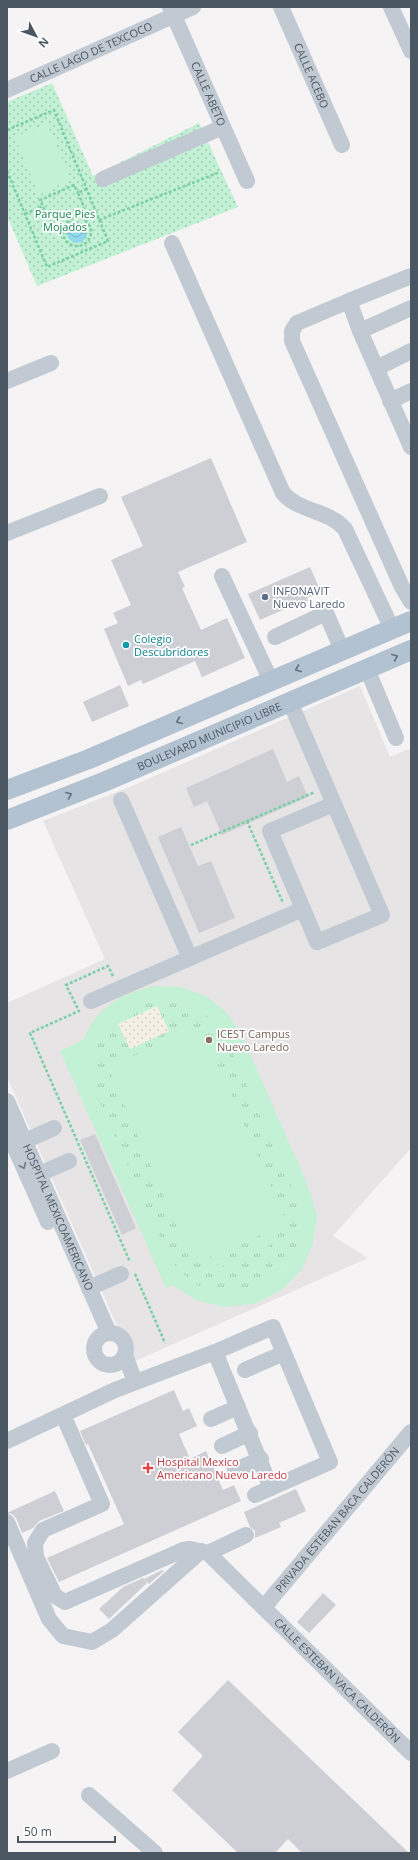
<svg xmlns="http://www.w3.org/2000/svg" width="418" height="1860" font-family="'Open Sans',sans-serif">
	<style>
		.education { fill: #e6e4e5 }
		.grass { fill: url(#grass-tufts) }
		.sand { fill: url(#sand-dots) }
		.park { fill: url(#park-dots) }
		.pitch { fill: #c3f1d5; fill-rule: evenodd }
		.water { fill: url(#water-waves) }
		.building { fill: #cdcfd5 }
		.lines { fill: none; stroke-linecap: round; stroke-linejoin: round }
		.path { stroke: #7ad0a6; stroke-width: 2.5; stroke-dasharray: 3 2; stroke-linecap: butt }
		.minor { stroke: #c1cad2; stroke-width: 16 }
		.major { stroke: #b3c2d1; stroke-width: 20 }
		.oneway { stroke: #64717d }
		.oneway2 { stroke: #6e7983 }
		.service-dot { fill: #5c6f8a; stroke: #fff; stroke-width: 1.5 }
		.culture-dot { fill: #0f9aa8; stroke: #fff; stroke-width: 1.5 }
		.education-dot { fill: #8d6e63; stroke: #fff; stroke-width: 1.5 }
		.health-dot { fill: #e0444e; stroke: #fff; stroke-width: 1.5 }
		.labels { text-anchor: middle; stroke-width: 3.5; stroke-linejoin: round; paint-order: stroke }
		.street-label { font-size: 11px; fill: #4a5661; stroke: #fff }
		.park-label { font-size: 11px; fill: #17864f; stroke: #fff }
		.service-label { font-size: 11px; fill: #4e5e75; stroke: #fff; text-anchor: start }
		.culture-label { font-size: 11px; fill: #0d838f; stroke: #fff; text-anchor: start }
		.education-label { font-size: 11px; fill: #785e54; stroke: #fff; text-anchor: start }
		.health-label { font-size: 11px; fill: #be3a42; stroke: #fff; text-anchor: start }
	</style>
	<defs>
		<pattern id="grass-tufts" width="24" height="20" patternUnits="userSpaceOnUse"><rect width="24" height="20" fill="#c3f1d5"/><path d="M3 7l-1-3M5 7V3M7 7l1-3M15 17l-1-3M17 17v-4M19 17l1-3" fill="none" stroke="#a0c6b0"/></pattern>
		<pattern id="sand-dots" width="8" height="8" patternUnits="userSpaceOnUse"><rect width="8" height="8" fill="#f5f0e5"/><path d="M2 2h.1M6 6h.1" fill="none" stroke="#d4d0c7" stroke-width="1.8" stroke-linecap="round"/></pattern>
		<pattern id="park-dots" width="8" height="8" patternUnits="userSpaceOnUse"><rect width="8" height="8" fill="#c3f1d5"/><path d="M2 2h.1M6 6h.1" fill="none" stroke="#a0c6b0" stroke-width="1.8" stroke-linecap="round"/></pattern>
		<pattern id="water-waves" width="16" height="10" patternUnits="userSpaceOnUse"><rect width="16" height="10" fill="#90daee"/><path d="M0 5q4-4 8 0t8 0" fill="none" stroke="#78b4c4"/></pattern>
	</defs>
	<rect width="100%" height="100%" fill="#f5f3f3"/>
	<!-- education -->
	<path class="education" d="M360,686L390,757L411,748V1148L333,1236L368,1258L133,1362L7,1077V1003L105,959L43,821L132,786Z"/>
	<!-- grass -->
	<path class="grass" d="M157,1000C196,1003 210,1011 229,1045L296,1197C298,1205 301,1214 301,1222C300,1270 247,1310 201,1287C186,1279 177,1268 167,1255L100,1103C98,1097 95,1090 93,1083C87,1053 107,1017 135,1006C142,1003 150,1002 157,1000Z"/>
	<!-- sand -->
	<path class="sand" d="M157,1006L169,1031L130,1049L118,1024Z"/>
	<!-- park -->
	<path class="park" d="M52,83L93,176L199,123L238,207L37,286L7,216V102Z"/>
	<!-- pitch -->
	<path class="pitch" d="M47,124L71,179L39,195L15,137Z
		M153,986L180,987L206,996L227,1013L243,1038L306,1181L317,1215L313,1244L301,1271L280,1291L254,1304L224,1307L196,1300L172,1285L166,1288L60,1051L83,1040C98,1006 119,996 153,986ZM157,1000C196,1003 210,1011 229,1045L296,1197C298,1205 301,1214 301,1222C300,1265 259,1302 215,1291C211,1290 205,1289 201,1287C186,1279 177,1268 167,1255L100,1103C98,1097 95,1090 93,1083C87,1053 107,1017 135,1006C142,1003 150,1002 157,1000Z
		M201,1026L287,1223L193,1264L108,1067Z
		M294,1232L295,1234L214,1270L213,1267Z"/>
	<!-- water -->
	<path class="water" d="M67 233a10 10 0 1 1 20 0a10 10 0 1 1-20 0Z"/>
	<!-- building -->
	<path class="building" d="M211,458L247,542L178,572L185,587L182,588L201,630L227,618L245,658L202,677L195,661L143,684L141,680L128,686L104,629L118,623L113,613L131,605L111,560L143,546L121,497Z
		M310,567L321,592L307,598L308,601L295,606L294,605L260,620L248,594Z
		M120,685L129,706L92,722L83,702Z
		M273,749L287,782L299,776L308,797L222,835L207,801L194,807L186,788Z
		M181,827L198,866L211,861L235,918L199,933L158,837Z
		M95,1134L136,1228L122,1235L80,1140Z
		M174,1390L183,1411L189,1408L197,1426L179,1434L190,1459L206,1451L223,1490L234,1485L241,1501L59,1582L47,1558L124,1524L88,1444L86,1445L80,1431Z
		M296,1489L306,1511L279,1523L281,1527L255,1538V1531L250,1527L244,1512Z
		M55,1491L64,1511L39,1521L33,1528L22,1533L16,1518L12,1514L7,1513Z
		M162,1570L164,1571L149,1584L144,1579Z
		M143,1578L147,1583L109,1619L99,1609L123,1587Z
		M323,1593L336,1605L309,1633L297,1622Z
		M228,1680L409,1853H302L288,1839L275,1853H238L172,1790L203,1756L178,1732Z"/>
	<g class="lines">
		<!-- path -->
		<path class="path" d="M7,130L54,110L108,241L47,267L7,171
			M25,214L43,206
			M63 232a14 14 0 1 1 28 0a14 14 0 1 1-28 0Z
			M83,220L84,207L78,193L86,189
			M99,220L220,172
			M63,231L53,227L40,200L74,185L78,193
			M247,821L283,903
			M191,845L315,792
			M113,976L108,966L66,985L79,1011L30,1033L130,1262
			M135,1274L165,1343"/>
		<!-- minor -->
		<g class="minor">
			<path id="s1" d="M170,7L247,181"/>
			<path id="s2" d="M281,7L342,145"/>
			<path d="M391,7L411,51"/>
			<path id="s3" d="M7,90L193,7"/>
			<path d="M103,179L223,127"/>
			<path d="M172,243L283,493C299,512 329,510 345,529L392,629"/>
			<path d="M411,276L349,301L360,331L411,447"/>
			<path d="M349,301L297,323L292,331V341L402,587L411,602"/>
			<path d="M360,331L411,308"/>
			<path d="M377,368L411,351"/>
			<path d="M7,381L51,363"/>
			<path d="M390,401L411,391"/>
			<path d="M7,533L100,496"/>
			<path d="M222,576L271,681"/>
			<path d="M275,637L326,613L342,650"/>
			<path d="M367,669L396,738"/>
			<path d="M290,702L382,915L317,942L270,831L334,804"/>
			<path d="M121,800L190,958"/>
			<path d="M91,1001L303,909"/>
			<path id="s4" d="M7,1101L109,1333"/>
			<path d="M7,1130L48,1222"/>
			<path d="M25,1141L54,1128"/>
			<path d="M39,1174L69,1161"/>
			<path d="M89,1288L121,1274"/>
			<circle cx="110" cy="1349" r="16"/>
			<path d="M215,1352L273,1327L330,1462L255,1495"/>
			<path d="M125,1355L135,1382"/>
			<path d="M245,1370L284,1353"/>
			<path id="s5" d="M63,1415L102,1504L43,1530L35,1543L36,1557L55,1596L65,1602L183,1550L190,1549L208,1553L411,1753"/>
			<path d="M211,1419L238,1407"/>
			<path d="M7,1441L115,1390L215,1352L271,1488"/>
			<path d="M222,1446L250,1433"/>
			<path d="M235,1470L261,1459"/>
			<path d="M7,1522L49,1619L63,1636L92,1642L112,1630L201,1551"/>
			<path d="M208,1553L246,1535"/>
			<path id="s6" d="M264,1607L411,1432"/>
			<path d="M7,1771L52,1751"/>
			<path d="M89,1795L155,1853"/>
		</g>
		<!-- major -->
		<g class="major">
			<path d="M7,790L89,759L411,621"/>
			<path id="s7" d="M7,820L106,781L411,650"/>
		</g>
	</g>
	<!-- one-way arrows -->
	<defs><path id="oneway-chevron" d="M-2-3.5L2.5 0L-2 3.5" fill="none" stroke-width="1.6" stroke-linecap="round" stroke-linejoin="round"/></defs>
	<g class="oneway">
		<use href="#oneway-chevron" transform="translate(395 657) rotate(-23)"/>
		<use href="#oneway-chevron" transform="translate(298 669) rotate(157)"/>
		<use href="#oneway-chevron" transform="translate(179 721) rotate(157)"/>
		<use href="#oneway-chevron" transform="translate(69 795) rotate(-21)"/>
	</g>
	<use class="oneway2" href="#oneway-chevron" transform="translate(23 1166) rotate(66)"/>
	<!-- markers -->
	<circle class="service-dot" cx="265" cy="597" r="4"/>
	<circle class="culture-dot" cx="126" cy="645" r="4"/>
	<circle class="education-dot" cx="209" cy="1040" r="4"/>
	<path class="health-dot" d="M146 1462h4v4h4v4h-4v4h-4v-4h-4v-4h4z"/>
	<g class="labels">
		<!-- street labels -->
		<g class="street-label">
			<text dy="4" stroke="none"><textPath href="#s3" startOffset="92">CALLE LAGO DE TEXCOCO</textPath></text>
			<text dy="4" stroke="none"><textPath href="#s2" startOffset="75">CALLE ACEBO</textPath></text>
			<text dy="4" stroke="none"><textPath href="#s1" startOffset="95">CALLE ABETO</textPath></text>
			<text dy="4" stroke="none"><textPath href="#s7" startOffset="219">BOULEVARD MUNICIPIO LIBRE</textPath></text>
			<text dy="4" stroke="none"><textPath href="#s4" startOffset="127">HOSPITAL MEXICOAMERICANO</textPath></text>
			<text dy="4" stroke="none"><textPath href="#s6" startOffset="114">PRIVADA ESTEBAN BACA CALDERÓN</textPath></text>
			<text dy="4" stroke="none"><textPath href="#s5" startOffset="582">CALLE ESTEBAN VACA CALDERÓN</textPath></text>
		</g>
		<!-- park labels -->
		<g class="park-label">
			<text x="65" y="218">Parque Pies<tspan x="65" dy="13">Mojados</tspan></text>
		</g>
		<!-- service labels -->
		<g class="service-label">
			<text x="273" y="595">INFONAVIT<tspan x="273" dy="13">Nuevo Laredo</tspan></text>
		</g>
		<!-- culture labels -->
		<g class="culture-label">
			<text x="134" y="643">Colegio<tspan x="134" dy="13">Descubridores</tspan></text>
		</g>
		<!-- education labels -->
		<g class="education-label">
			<text x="217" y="1038">ICEST Campus<tspan x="217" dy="13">Nuevo Laredo</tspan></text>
		</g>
		<!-- health labels -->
		<g class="health-label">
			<text x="157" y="1466">Hospital Mexico<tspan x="157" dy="13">Americano Nuevo Laredo</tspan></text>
		</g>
	</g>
	<!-- border -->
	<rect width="418" height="1860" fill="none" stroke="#4a5661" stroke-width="16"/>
	<!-- north arrow -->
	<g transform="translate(36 36) rotate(131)" stroke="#ffffff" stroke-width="3" paint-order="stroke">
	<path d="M0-3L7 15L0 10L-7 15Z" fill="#4a5661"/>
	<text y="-6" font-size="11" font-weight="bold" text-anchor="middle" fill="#4a5661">N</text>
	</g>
	<!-- scale -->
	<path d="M18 1836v6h97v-6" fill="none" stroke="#4a5661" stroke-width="2"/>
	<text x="24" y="1836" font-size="12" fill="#4a5661" stroke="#ffffff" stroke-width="3" paint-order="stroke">50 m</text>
</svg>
